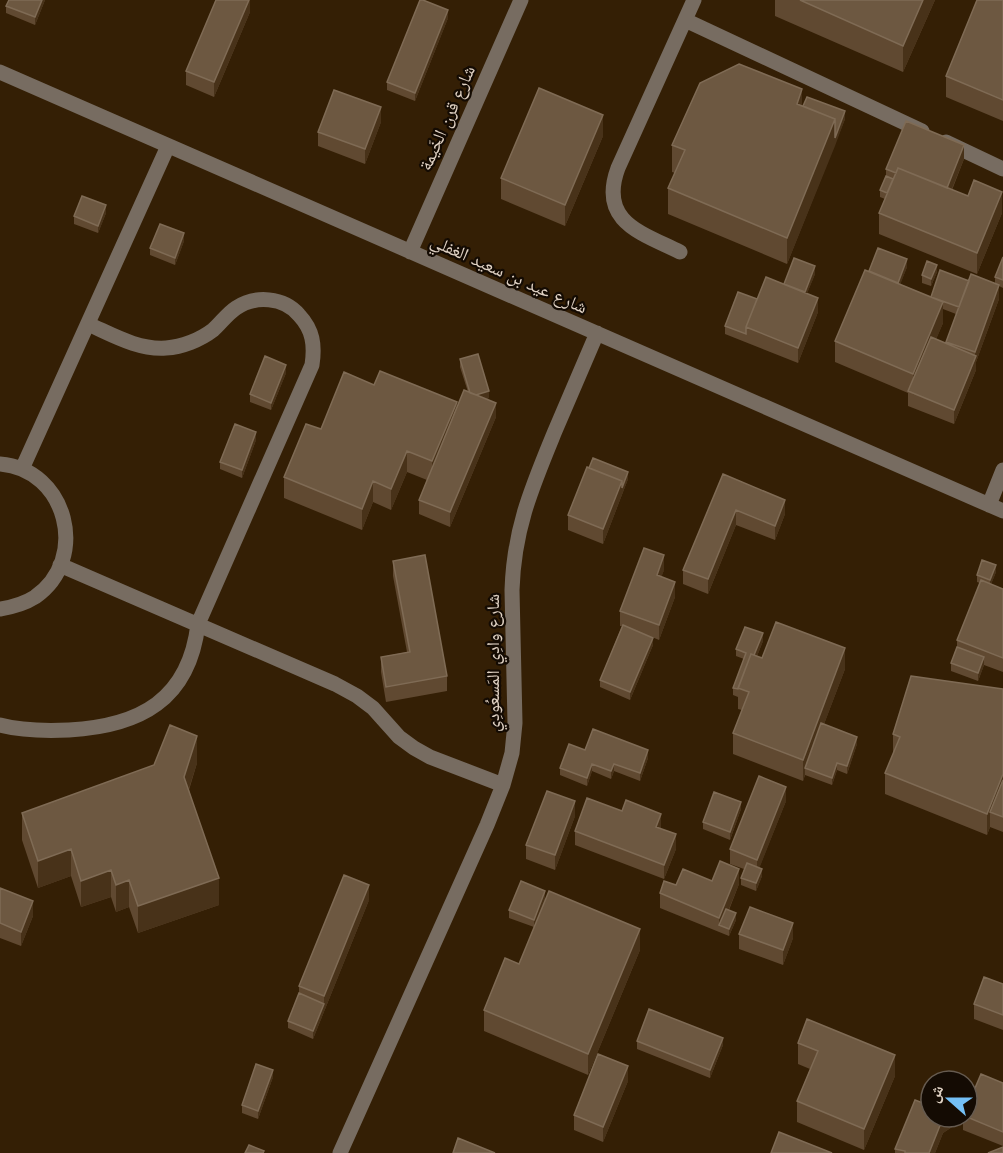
<svg xmlns="http://www.w3.org/2000/svg" width="1003" height="1153" font-family="Jost,'Noto Naskh Arabic',sans-serif">
	<style>
		.lines { fill: none; stroke-linecap: round; stroke-linejoin: round }
		.minor { stroke: #776c61; stroke-width: 15 }
		.wall { fill: #604931; fill-rule: evenodd }
		.shaded-wall { fill: #483219 }
		.building { fill: #6d5841; stroke: #7f6b55; stroke-width: 1.5 }
		.labels { text-anchor: middle; stroke-width: 4.5; stroke-linejoin: round; paint-order: stroke }
		.street-label { font-size: 18px; fill: #e0d2c4; stroke: #140b03 }
	</style>
	<rect width="100%" height="100%" fill="#341f05"/>
	<g class="lines">
		<!-- minor -->
		<path class="minor" d="M685,20L922,131
			M0,72L1003,511
			M946,142L1003,169
			M410,252L521,0
			M680,252C642,233 598,222 618,168L694,0
			M0,464C67,469 90,559 35,597C24,604 13,607 0,609
			M22,469L168,146
			M989,505L1003,470
			M60,565L335,684L357,696L373,708L399,737L414,748L430,757L503,785
			M0,725C22,731 46,731 69,730C140,726 189,700 198,624L312,365C315,345 313,330 299,315C284,297 255,295 236,308C227,314 221,323 213,330C200,340 182,347 166,348C138,350 113,335 88,324
			M340,1153L487,825L503,785L512,753L515,723L512,590C514,528 532,487 555,431C569,398 583,366 597,333"/>
	</g>
	<!-- wall -->
	<path class="wall" d="M9,0H45L35,25L6,13V6Z
		M250,0V12L214,97L186,85V71Z
		M775,0H935L903,72L775,16Z
		M1003,0V121L946,97V76Z
		M448,18L415,101L387,90V82Z
		M802,106L845,119L787,264L668,214V188L675,173L672,172V145Z
		M381,122L365,164L318,146V132Z
		M603,136L565,226L501,199V178Z
		M964,159L952,190L1002,213L977,274L879,234V213L885,199L880,197V190L886,176V169Z
		M106,213L98,233L74,224V216Z
		M184,241L175,265L150,255V248Z
		M1003,257V288L999,286V299L976,362V370L954,424L908,406V393L835,362V341L869,271L907,267L900,284L931,297L969,281L995,283V277ZM943,309L956,314L946,343L936,339L943,323Z
		M937,272L931,286L922,283V275Z
		M815,274L807,293L818,312L798,363L725,334V326L757,299L784,284Z
		M460,359L489,398L486,399L496,417L450,527L419,514V500L427,480L407,472L391,510L373,502L362,530L284,498V477L321,429L374,385L457,407L468,392L460,367Z
		M286,373L271,410L250,402V394Z
		M256,440L242,478L220,469V462Z
		M723,474L785,514L775,540L736,525L708,594L683,584V570Z
		M628,479L603,544L568,530V515Z
		M393,561L447,676V691L386,702L381,672V657L407,652L393,576Z
		M664,570L661,577L675,597L659,640L652,637L653,645L630,700L600,687V680L622,626H620V611Z
		M996,572L991,584L1003,589V672L984,665L978,681L951,671V663L957,647V640L980,583L977,582V575Z
		M763,641L757,656L762,658L845,669L824,724L857,744L847,774L837,770L832,785L805,775L803,781L733,754V733L742,710L738,709V697L733,695V688L744,659L736,656V649Z
		M1003,689V832L990,827L987,835L885,794V773L893,755V734Z
		M585,750L648,758L640,781L614,771L611,779L592,771L587,786L560,775V768Z
		M197,763L189,790L219,905L138,933L129,907L116,912L111,897L81,907L71,876L38,888L22,840V813Z
		M786,801L759,868L762,876L756,891L741,885V878L744,869L730,864V849Z
		M741,809L730,840L703,829V822Z
		M622,811L661,829L676,849L664,879L575,845V831Z
		M575,816L555,870L526,859V845Z
		M712,881L739,884L729,910L736,920L729,936L660,908V893L676,885Z
		M0,888L33,916L21,946L0,938Z
		M545,899L534,927L509,918V910Z
		M369,900L313,1039L288,1028V1021L299,993V986Z
		M739,934L793,938L783,965L739,949Z
		M640,950L588,1075L484,1031V1010L519,964Z
		M1003,984V1030L974,1019V1004Z
		M637,1041L723,1045L710,1078L637,1049Z
		M798,1043L895,1076L864,1150L797,1122V1101L810,1069L798,1064Z
		M273,1077L258,1119L242,1113V1105Z
		M628,1081L603,1142L574,1130V1115Z
		M1003,1083V1146L963,1130V1117H967Z
		M955,1117V1125L943,1133L935,1153H895V1149Z"/>
	<!-- shaded-wall -->
	<path class="shaded-wall" d="M42,0H45L35,25V17Z
		M249,0H250V12L214,97V82Z
		M923,0H935L903,72V46Z
		M448,10V18L415,101V93Z
		M802,89V115L797,104Z
		M381,107V122L365,164V149Z
		M845,111V119L835,146L787,264V238L835,119Z
		M603,115V136L565,226V205Z
		M964,145V159L944,208V193Z
		M1002,192V213L977,274V253Z
		M106,205V213L98,233V226Z
		M184,233V241L175,265V258Z
		M907,259V267L897,293V286Z
		M937,265V272L931,286V279Z
		M815,266V274L802,306V298Z
		M999,285V299L976,362V370L954,424V410L975,360V352Z
		M818,298V312L798,363V348Z
		M943,302V323L913,395V374Z
		M286,365V373L271,410V403Z
		M489,391V398L472,404V396Z
		M457,402V423L432,482V461Z
		M496,403V417L450,527V512Z
		M256,432V440L242,478V470Z
		M407,451V472L391,510V489Z
		M628,472V479L603,544V529L622,481Z
		M373,481V502L362,530V509Z
		M785,500V514L775,540V526Z
		M736,510V525L708,594V579Z
		M664,555V570L657,590V575Z
		M996,565V572L990,587V580Z
		M675,582V597L659,640V625Z
		M763,633V641L754,664V656Z
		M653,638V645L630,700V692Z
		M845,648V669L807,769L805,768V775L803,781V760Z
		M984,657V665L978,681V673Z
		M197,736V763L184,804V777Z
		M857,737V744L847,774V766Z
		M648,750V758L640,781V773Z
		M837,763V770L832,785V778Z
		M592,764V771L587,786V778Z
		M614,764V771L611,779V771Z
		M1003,774V795L990,812V827L987,835V814Z
		M786,787V801L757,874V860Z
		M575,801V816L555,870V855Z
		M741,802V809L730,840V832Z
		M661,814V829L656,827Z
		M676,834V849L664,879V865Z
		M71,849V876L38,888V861Z
		M739,869V884L722,926L719,925V918Z
		M762,869V876L756,891V883Z
		M111,870V897L81,907V881Z
		M219,878V905L138,933V906Z
		M129,880V907L116,912V885Z
		M369,885V900L313,1039V1031L324,1004V996Z
		M545,891V899L534,927V920Z
		M33,901V916L21,946V932Z
		M736,913V920L729,936V929Z
		M793,923V938L783,965V950Z
		M640,929V950L588,1075V1054Z
		M723,1038V1045L710,1078V1070Z
		M895,1055V1076L864,1150V1129Z
		M628,1066V1081L603,1142V1127Z
		M273,1070V1077L258,1119V1111Z
		M945,1117H955V1125L943,1133L935,1153H929L943,1118Z"/>
	<!-- building -->
	<path class="building" d="M9,0H42L35,17L6,6Z
		M216,0H249L214,82L186,71Z
		M420,0H423L448,10L415,93L387,82Z
		M800,0H923L903,46Z
		M977,0H1003V100L946,76Z
		M739,64L802,89L797,104L835,119L787,238L668,188L685,150L672,145L700,83Z
		M539,88L603,115L565,205L501,178Z
		M334,90L381,107L365,149L318,132Z
		M807,97L845,111L835,138V119L803,106Z
		M906,121L964,145L947,188L898,168L896,173L886,169Z
		M898,168L968,196L974,180L1002,192L977,253L879,213Z
		M886,176L893,179L887,193L880,190Z
		M82,196L106,205L98,226L74,216Z
		M160,224L184,233L175,258L150,248Z
		M878,248L907,259L898,283L869,271Z
		M1003,257V280L995,277Z
		M794,258L815,266L805,292L784,284Z
		M927,261L937,265L931,279L922,275Z
		M865,270L943,302L913,374L835,341Z
		M940,270L969,281L959,307L931,297Z
		M971,274L999,285L975,352L946,342Z
		M766,277L818,298L798,348L746,327Z
		M738,292L757,299L746,327V334L725,326Z
		M931,337L976,356L954,410L908,391Z
		M478,354L489,391L476,395L470,393L460,359Z
		M265,356L286,365L271,403L250,394Z
		M380,371L457,402L432,461L407,451L391,489L373,481L362,509L284,477L306,424L321,429L344,372L374,385Z
		M464,390L496,403L450,512L419,500Z
		M235,424L256,432L242,470L220,462Z
		M593,458L628,472L622,488V481L589,468Z
		M587,467L622,481L603,529L568,515Z
		M723,474L785,500L775,526L736,510L708,579L683,570Z
		M644,548L664,555L657,575L675,582L659,625L620,611Z
		M425,555L447,676L386,687L381,657L410,652L393,561Z
		M982,560L996,565L990,580L977,575Z
		M981,580L1003,589V658L957,640Z
		M776,622L845,648L803,760L733,733L749,692L738,688L751,654L762,658Z
		M623,625L653,638L630,692L600,680Z
		M745,627L763,633L754,655L751,654L738,689L733,688L746,653L736,649Z
		M957,647L984,657L978,673L951,663Z
		M911,676L1003,689V774L987,814L885,773L900,737L893,734Z
		M821,723L857,737L847,766L837,763L832,778L805,768Z
		M170,725L197,736L184,777L219,878L138,906L129,880L116,885L111,870L81,881L71,849L38,861L22,813L154,765Z
		M593,729L648,750L640,773L614,764L611,771L592,764L587,778L560,768L569,744L585,750Z
		M759,776L786,787L757,860L730,849Z
		M1003,780V817L990,812Z
		M547,791L575,801L555,855L526,845Z
		M714,792L741,802L730,832L703,822Z
		M587,798L622,811L626,800L661,814L656,827L676,834L664,865L575,831Z
		M720,861L739,869L719,918L660,893L664,881L676,885L683,869L712,881Z
		M747,863L762,869L756,883L741,878Z
		M344,875L369,885L324,996L299,986Z
		M521,881L545,891L534,920L509,910Z
		M0,888L33,901L21,932L0,923Z
		M549,891L640,929L588,1054L484,1010L505,958L519,964Z
		M750,907L793,923L783,950L739,934Z
		M726,909L736,913L729,929L719,925Z
		M984,977L1003,984V1015L974,1004Z
		M299,993L324,1004L313,1031L288,1021Z
		M649,1009L723,1038L710,1070L637,1041Z
		M807,1019L895,1055L864,1129L797,1101L818,1051L798,1043Z
		M598,1054L628,1066L603,1127L574,1115Z
		M256,1064L273,1070L258,1111L242,1105Z
		M981,1074L1003,1083V1132L967,1117V1107Z
		M931,1099V1117H945L943,1118L929,1153H905V1151L895,1149L915,1100L923,1103Z
		M779,1132L832,1153H771Z
		M458,1138L495,1153H453Z
		M249,1145L264,1151L263,1153H245Z
		M1003,1147V1153H988Z"/>
	<g class="labels">
		<!-- street labels -->
		<g class="street-label">
			<text transform="translate(447 118) rotate(-66)" y="6">شارع قرن الخَيمة</text>
			<text transform="translate(509 274) rotate(24)" y="6">شارع عيد بن سعيد الغفلي</text>
			<text transform="translate(493 663) rotate(-90)" y="6">شارع وادِي المَسعُودِي</text>
		</g>
	</g>
	<!-- north arrow -->
	<g transform="translate(949 1099) rotate(291)"><circle r="28" fill="#140b03" stroke="#665b50" stroke-width="1.5"/>
	<path d="M0-4.5L10 22L0 15L-10 22Z" fill="#74c0f6"/>
	<text y="-9" font-size="16" font-weight="bold" text-anchor="middle" fill="#e0d2c4">ش</text>
	</g>
</svg>
